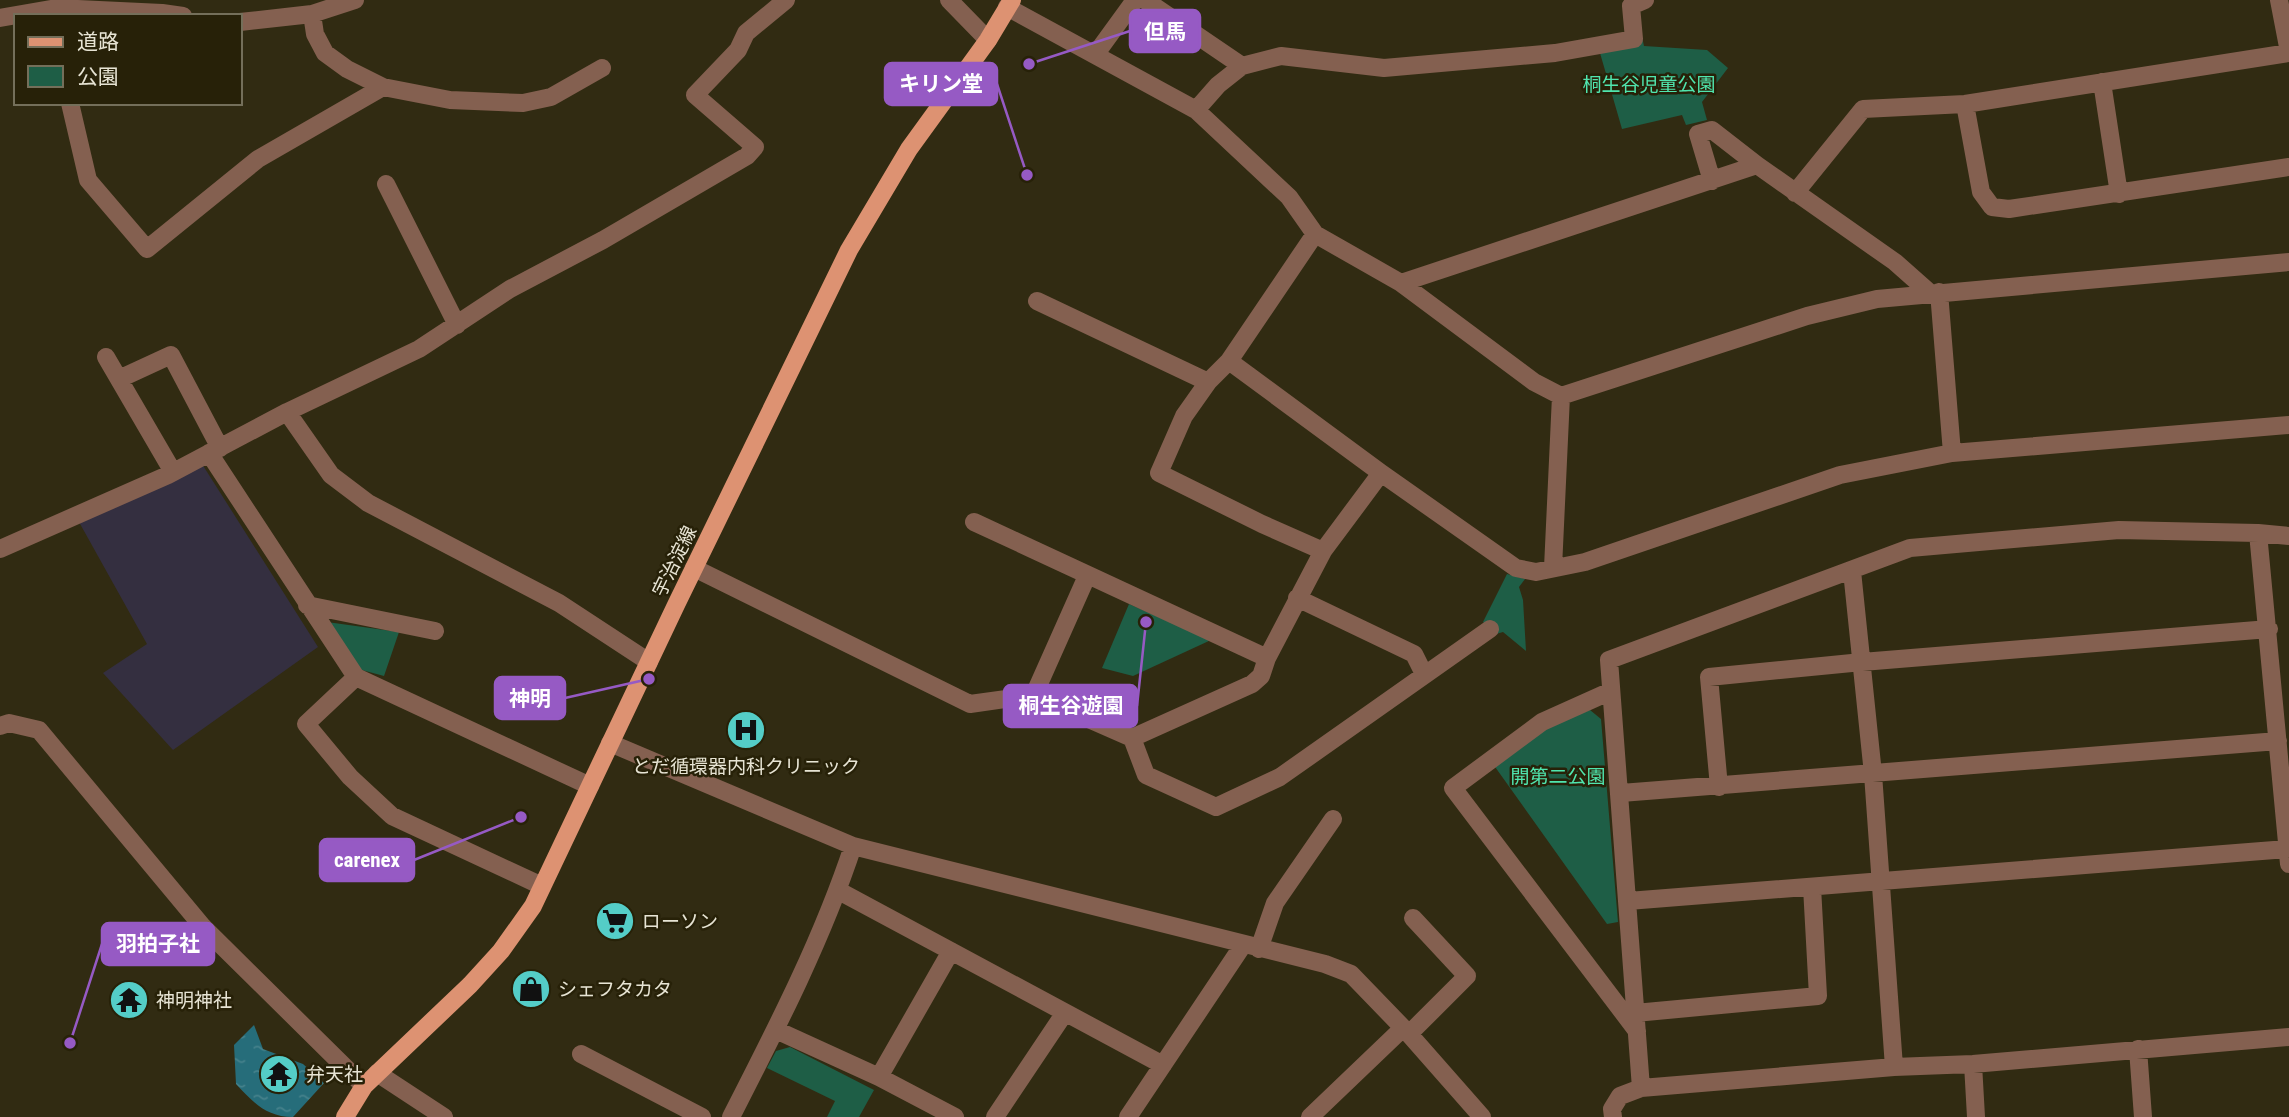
<svg xmlns="http://www.w3.org/2000/svg" width="2289" height="1117" font-family="'Roboto Condensed','Noto Sans JP',sans-serif">
	<style>
		.commercial { fill: #342f40 }
		.park { fill: #1e5e46 }
		.water { fill: url(#water-ripples) }
		.lines { fill: none; stroke-linecap: round; stroke-linejoin: round }
		.minor { stroke: #846050; stroke-width: 18 }
		.major { stroke: #dd9272; stroke-width: 18 }
		.labels { text-anchor: middle; stroke-width: 5; stroke-linejoin: round; paint-order: stroke }
		.park-label { font-size: 19px; fill: #50e5ae; stroke: #272108 }
		.street-label { font-size: 19px; fill: #e7e4d4; stroke: #272108 }
		.poi-label { font-size: 19px; fill: #e7e4d4; stroke: #272108; text-anchor: start }
		.leader { fill: none; stroke: #965ac4; stroke-width: 2.5 }
		.callout-dot { fill: #965ac4; stroke: #272108; stroke-width: 2.5 }
		.callout { fill: #965ac4; stroke: #965ac4; stroke-width: 2.5 }
		.callout-label { font-size: 21px; text-anchor: middle; font-weight: bold; fill: #fff }
	</style>
	<defs>
		<pattern id="water-ripples" width="26" height="14" patternUnits="userSpaceOnUse" patternTransform="scale(1.75)"><rect width="26" height="14" fill="#266d7a"/><path d="M2 4q2-2 4 0t4 0M15 11q2-2 4 0t4 0" fill="none" stroke="#46828c"/></pattern>
	</defs>
	<rect width="100%" height="100%" fill="#312b12"/>
	<!-- commercial -->
	<path class="commercial" d="M202,464L318,647L173,750L103,673L147,644L79,522Z"/>
	<!-- park -->
	<path class="park" d="M1642,37L1644,46L1707,50L1728,68L1702,102L1707,120L1686,125L1682,115L1622,129L1600,53Z
		M1507,574L1525,579L1519,587L1523,600L1526,651L1503,632L1496,634L1483,622Z
		M1129,604L1211,640L1133,676L1102,668Z
		M327,622L399,632L384,676L358,669Z
		M1590,710L1601,719L1618,922L1607,924L1493,764L1544,728Z
		M790,1047L874,1090L859,1117H827L835,1101L767,1068L776,1051Z"/>
	<!-- water -->
	<path class="water" d="M254,1025L263,1049L303,1064L324,1083L293,1117C266,1117 253,1102 236,1084L234,1045Z"/>
	<g class="lines">
		<!-- minor -->
		<path class="minor" d="M949,0L988,40
			M1145,0L1242,66
			M2279,0L2289,52
			M1007,7L1196,110L1289,197L1315,234L1401,283L1534,382L1561,396L1553,568
			M312,14L315,34L325,53L347,69L383,87L450,100L523,103L551,97L602,68
			M0,18L57,8L162,13L183,16
			M240,22L312,14L355,0
			M1095,55L1135,0
			M2102,82L2119,194
			M70,103L88,180L147,249L258,159L383,87
			M1965,104L1981,192L1992,207L2009,209L2289,167
			M1196,110L1218,85L1242,66L1281,56L1384,68L1555,53L1634,39L1631,6L1645,0
			M1712,181L1698,134L1712,130L1757,165
			M386,184L457,325
			M1795,193L1863,109L1965,104L2289,53
			M1315,234L1229,361L1208,382L1184,416L1159,473L1262,524L1323,551
			M1401,283L1757,165L1895,262L1930,293
			M1939,292L1952,453
			M1037,301L1208,382
			M106,357L173,472
			M1229,361L1381,473L1516,568L1536,572L1585,562L1840,475L1952,453L2289,425
			M119,379L171,355L220,448
			M1561,396L1807,316L1877,299L2289,262
			M287,412L419,349L510,289L603,240L747,156L755,147L695,95L738,50L746,33L786,0
			M209,453L356,677L590,786
			M974,522L1267,658
			M2258,533L2289,864
			M0,549L168,475L287,412L331,475L368,503L559,603L649,662
			M694,568L970,704L1034,695L1132,738L1146,775L1216,807L1280,777L1490,629
			M1852,571L1873,774L1894,1067
			M1297,598L1414,654L1424,674
			M307,605L435,631
			M356,677L306,724L350,777L392,816L542,886
			M1611,691L1542,722L1453,788L1637,1031
			M1034,695L1087,576
			M0,726L9,723L39,730L203,927L364,1086
			M1132,738L1252,684L1261,676L1267,658L1323,551L1381,473
			M610,743L853,846L1325,964L1351,974L1409,1034L1482,1117
			M1719,787L1709,677L1862,662L2269,629
			M1621,793L2278,741
			M839,891L1163,1065
			M1628,901L2287,849
			M1259,949L1275,903L1333,819
			M1635,1013L1818,996L1812,887
			M776,1030L879,1077L955,1117
			M1409,1034L1467,976L1413,918
			M2138,1049L2143,1117
			M581,1054L702,1117
			M1973,1064L1976,1117
			M377,1073L444,1117
			M879,1077L951,951
			M1641,1088L1609,660L1910,548L2119,530L2258,533L2289,536
			M731,1117C776,1029 822,940 853,846
			M995,1117L1064,1014
			M1128,1117L1243,945
			M1310,1117L1402,1029
			M1613,1117L1612,1109L1620,1096L1641,1088L1894,1067L1973,1064L2289,1037"/>
		<!-- major -->
		<path class="major" d="M345,1117L364,1086L470,985L501,951L533,906L676,605L849,250L909,149L988,40L1012,0"/>
	</g>
	<!-- icons -->
	<defs>
		<g id="hospital-disc" transform="scale(2.0125)"><circle r="9.5" fill="#54cdc7" stroke="#272108"/><path d="M-5-5h3v3.5h4V-5h3V5h-3V1.5h-4V5h-3Z" fill="#111"/></g>
		<g id="supermarket-disc" transform="scale(2.0125)"><circle r="9.5" fill="#54cdc7" stroke="#272108"/><path d="M-6-5.5h2.5l.6 2H6L4.5 2H-2.5L-4.4-4H-6ZM-1.5 3.2a1.3 1.3 0 1 0 .1 0ZM3 3.2a1.3 1.3 0 1 0 .1 0Z" fill="#111"/></g>
		<g id="shop-disc" transform="scale(2.0125)"><circle r="9.5" fill="#54cdc7" stroke="#272108"/><path d="M-5-2.5h2.3a2.7 3.5 0 0 1 5.4 0H5L5.5 6h-11ZM-1.5-2.5h3a1.5 2.3 0 0 0-3 0Z" fill="#111"/></g>
		<g id="temple-disc" transform="scale(2.0125)"><circle r="9.5" fill="#54cdc7" stroke="#272108"/><path d="M0-6L5-2H3V0L6.5 2.5H4V6H1.5V3h-3V6H-4V2.5H-6.5L-3 0V-2H-5Z" fill="#111"/></g>
	</defs>
	<g fill-rule="evenodd">
		<use href="#hospital-disc" x="746" y="730"/>
		<use href="#supermarket-disc" x="615" y="921"/>
		<use href="#shop-disc" x="531" y="989"/>
		<use href="#temple-disc" x="129" y="1000"/>
		<use href="#temple-disc" x="279" y="1074"/>
	</g>
	<g class="labels">
		<!-- park labels -->
		<g class="park-label">
			<text x="1649" y="91">桐生谷児童公園</text>
			<text x="1558" y="783">開第二公園</text>
		</g>
		<!-- street labels -->
		<g class="street-label">
			<text transform="translate(674 561) rotate(-64)" y="7">宇治淀線</text>
		</g>
		<!-- poi labels -->
		<g class="poi-label">
			<text x="746" y="773" text-anchor="middle">とだ循環器内科クリニック</text>
			<text x="642" y="928">ローソン</text>
			<text x="558" y="996">シェフタカタ</text>
			<text x="156" y="1007">神明神社</text>
			<text x="306" y="1081">弁天社</text>
		</g>
	</g>
	<!-- callouts -->
	<path class="leader" d="M1029 64L1130 31M1027 175L997 84M649 679L565 698M1146 622L1137 706M521 817L414 860M70 1043L102 944"/>
	<g class="callout-dot">
		<circle cx="1029" cy="64" r="7"/>
		<circle cx="1027" cy="175" r="7"/>
		<circle cx="649" cy="679" r="7"/>
		<circle cx="1146" cy="622" r="7"/>
		<circle cx="521" cy="817" r="7"/>
		<circle cx="70" cy="1043" r="7"/>
	</g>
	<g class="callout">
		<rect x="1130" y="10" width="70" height="42" rx="7"/>
		<rect x="885" y="63" width="112" height="42" rx="7"/>
		<rect x="495" y="677" width="70" height="42" rx="7"/>
		<rect x="1004" y="685" width="133" height="42" rx="7"/>
		<rect x="320" y="839" width="94" height="42" rx="7"/>
		<rect x="102" y="923" width="112" height="42" rx="7"/>
	</g>
	<g class="callout-label">
		<text x="1165" y="39">但馬</text>
		<text x="941" y="91">キリン堂</text>
		<text x="530" y="706">神明</text>
		<text x="1071" y="713">桐生谷遊園</text>
		<text x="367" y="867">carenex</text>
		<text x="158" y="951">羽拍子社</text>
	</g>
	<!-- legend -->
	<rect x="14" y="14" width="228" height="91" fill="#272108" stroke="#746f5a" stroke-width="2"/>
	<rect x="28" y="37" width="35" height="10" fill="#dd9272" stroke="#746f5a" stroke-width="2"/>
	<text x="77" y="49" font-size="21" fill="#e7e4d4">道路</text>
	<rect x="28" y="66" width="35" height="21" fill="#1e5e46" stroke="#746f5a" stroke-width="2"/>
	<text x="77" y="84" font-size="21" fill="#e7e4d4">公園</text>
</svg>
